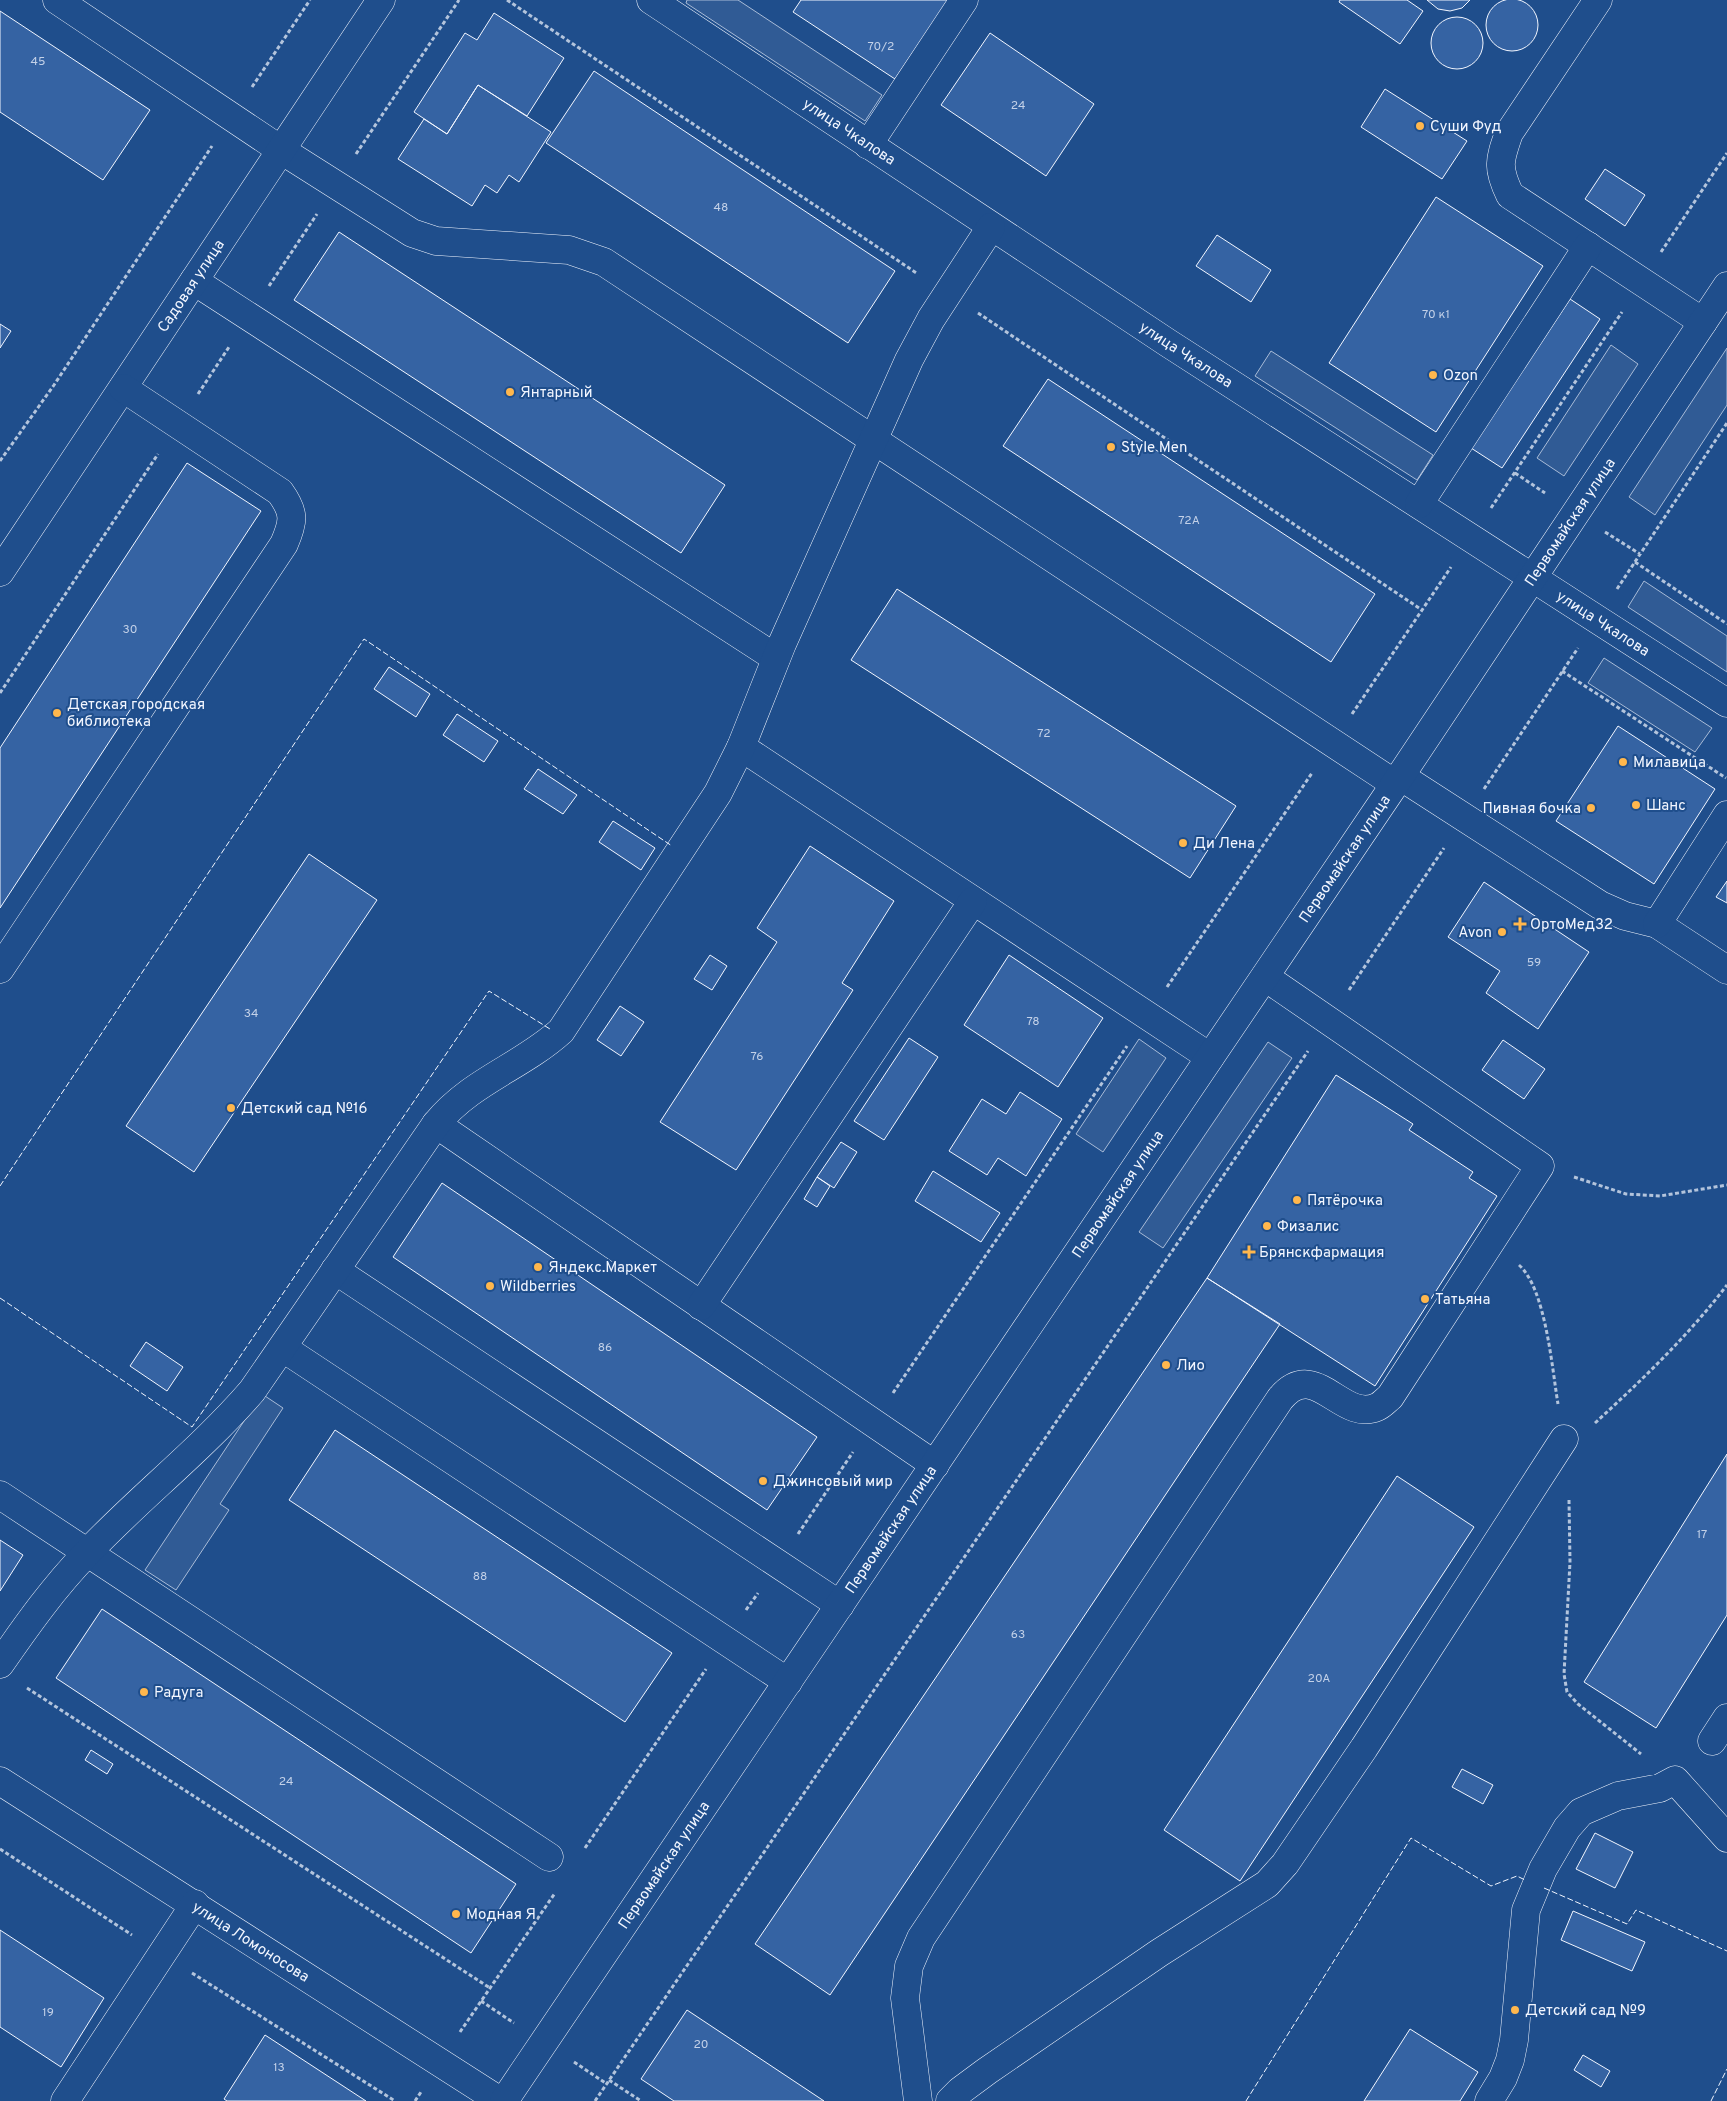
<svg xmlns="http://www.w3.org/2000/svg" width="1727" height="2101" font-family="Overpass,sans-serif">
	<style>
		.built { fill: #305b95; stroke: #a8bbd7 }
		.building { fill: #3563a3; stroke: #f2f6ff }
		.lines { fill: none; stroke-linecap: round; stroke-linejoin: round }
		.minor-casing { stroke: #f2f6ff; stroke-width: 29 }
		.major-casing { stroke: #f2f6ff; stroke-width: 29 }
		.path { stroke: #b3c4dc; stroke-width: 3; stroke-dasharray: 4 2.5; stroke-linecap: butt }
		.minor { stroke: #1f4e8c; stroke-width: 28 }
		.major { stroke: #1f4e8c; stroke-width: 28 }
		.fence { stroke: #f2f6ff; stroke-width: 1; stroke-dasharray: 6 2.5; stroke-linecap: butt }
		.poi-dot { fill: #ffb74d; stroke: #1f4e8c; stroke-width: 2 }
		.labels { text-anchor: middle; stroke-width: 4; stroke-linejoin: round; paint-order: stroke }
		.number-label { font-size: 12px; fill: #c3d1e8 }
		.poi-label { font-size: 15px; fill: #f2f6ff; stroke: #1f4e8c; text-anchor: start }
		.street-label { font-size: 15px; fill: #f2f6ff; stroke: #1f4e8c }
	</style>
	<rect width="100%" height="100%" fill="#1f4e8c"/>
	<!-- built -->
	<path class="built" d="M687,0H738L882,95L865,121L686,3Z
		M1611,345L1638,364L1564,476L1537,458Z
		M1727,348V405L1655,515L1629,497Z
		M1271,351L1433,455L1417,480L1255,376Z
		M1644,581L1727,636V672L1628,607Z
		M1604,658L1712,728L1695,752L1588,683Z
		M1139,1039L1166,1058L1103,1152L1076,1134Z
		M1268,1042L1292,1058L1163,1248L1139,1232Z
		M262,1394L283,1408L220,1504L229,1510L176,1590L145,1570Z"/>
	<!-- building -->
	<path class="building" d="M1486 25a26 26 0 1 1 52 0a26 26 0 1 1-52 0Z
		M801,0H948L895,79L793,12Z
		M1340,0H1407L1423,11L1400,44L1339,2Z
		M1427,0H1470L1462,8L1450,11L1438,9Z
		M0,11L150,110L103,180L0,112Z
		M494,13L564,58L527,116L478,85L447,134L414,112L465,33L477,40Z
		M1431 43a26 26 0 1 1 52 0a26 26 0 1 1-52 0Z
		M990,33L1094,104L1046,176L941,105Z
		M594,71L895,271L848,343L546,143Z
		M478,85L551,132L519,182L509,175L497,193L485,185L472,206L398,159L424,119L447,134Z
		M1385,89L1467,141L1442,179L1361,127Z
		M1605,169L1645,195L1625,226L1585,199Z
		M1436,197L1543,266L1436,432L1329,363Z
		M339,232L725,485L681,553L294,300Z
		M1217,235L1271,270L1251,302L1196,266Z
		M1570,299L1600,319L1502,468L1471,448Z
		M0,324L11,331L0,348Z
		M1048,379L1375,594L1331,662L1003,446Z
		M187,463L261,511L0,908V748Z
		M897,589L1236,806L1190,878L851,660Z
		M389,667L430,694L416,717L374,689Z
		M457,714L498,741L484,762L443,735Z
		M1618,726L1715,789L1654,884L1556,821Z
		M538,769L577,795L563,814L524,789Z
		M613,821L655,848L641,870L599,842Z
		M810,846L894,901L842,983L853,990L736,1170L660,1122L777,942L757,928Z
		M309,854L377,900L194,1172L126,1126Z
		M1727,881V903L1716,897Z
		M1484,882L1589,952L1538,1029L1486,993L1500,971L1448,937Z
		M710,955L727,966L712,990L694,979Z
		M1009,955L1103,1018L1058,1087L964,1025Z
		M620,1006L644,1022L621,1056L597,1040Z
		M909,1038L938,1057L884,1140L854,1121Z
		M1503,1040L1545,1069L1524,1099L1482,1070Z
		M1336,1075L1413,1124L1409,1130L1473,1172L1469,1178L1497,1196L1375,1386L1207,1278Z
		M1020,1092L1062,1119L1026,1176L998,1158L987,1175L949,1151L982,1099L1006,1114Z
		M841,1142L857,1152L834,1188L817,1177Z
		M933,1171L1000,1213L981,1242L915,1201Z
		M817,1177L830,1186L817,1207L804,1199Z
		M442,1183L817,1437L767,1510L393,1257Z
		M1207,1278L1280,1324L830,1995L755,1944Z
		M146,1342L183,1367L167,1391L130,1366Z
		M335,1430L672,1653L625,1722L289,1500Z
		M1727,1454V1615L1656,1728L1584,1682Z
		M1397,1476L1474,1527L1240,1881L1164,1830Z
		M0,1540L23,1555L0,1591Z
		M102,1609L516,1884L471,1953L56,1678Z
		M91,1750L113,1764L107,1774L85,1760Z
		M1462,1769L1493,1785L1483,1804L1452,1787Z
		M1595,1833L1633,1852L1615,1888L1576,1869Z
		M1573,1911L1645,1942L1632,1971L1561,1940Z
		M0,1930L104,1998L61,2067L0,2027Z
		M687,2010L824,2101H674L641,2079Z
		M1410,2029L1478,2072L1460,2101H1364Z
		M265,2035L366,2101H227L224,2099Z
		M1583,2055L1610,2071L1601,2087L1574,2070Z"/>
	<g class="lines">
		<!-- minor casing -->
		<g class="minor-casing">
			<g id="minor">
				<path d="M57,0L281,150L412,233L436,241L569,250L604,262L1395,784"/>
				<path id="s1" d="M651,0L1168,343L1727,703"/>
				<path d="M1598,0L1509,133C1499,161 1497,168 1510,195L1703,322"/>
				<path d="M868,145L964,0"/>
				<path d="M194,281L776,658"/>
				<path d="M1419,504L1588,246"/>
				<path id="s2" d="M0,572L381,0"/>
				<path d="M741,747L1210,1057"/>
				<path d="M1400,776L1600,905L1625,916L1657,924L1727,970"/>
				<path d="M1657,924L1727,815"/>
				<path d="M0,969L284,544C294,521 295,513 280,492L123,388"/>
				<path d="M436,1124L935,1465"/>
				<path d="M335,1270L840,1605"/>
				<path d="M701,1306L973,901"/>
				<path d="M283,1348L788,1682"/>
				<path d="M0,1495L549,1857"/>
				<path d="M0,1664C27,1625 54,1587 87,1553C140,1497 201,1450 252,1391L436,1124C471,1081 521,1067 561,1031L718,793L741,747L782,644L909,360L931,319L991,227"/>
				<path d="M1712,1741L1727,1718"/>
				<path id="s3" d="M0,1781L500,2101"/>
				<path d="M65,2101L195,1904"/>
				<path d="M918,2101L905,1998L909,1966L921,1938L1280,1399C1315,1356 1341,1423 1377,1407C1382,1405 1386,1400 1390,1397L1540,1166L1265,977"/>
				<path d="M950,2101L960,2091L987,2071L1159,1953L1267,1884L1285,1864L1364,1748L1564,1439"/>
				<path d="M1489,2101L1503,2078L1510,2060L1514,2040L1526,1910L1543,1869L1567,1828L1581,1812L1618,1796L1660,1788L1675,1780L1727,1838"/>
			</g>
		</g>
		<!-- major casing -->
		<g class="major-casing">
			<g id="major">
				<path id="s4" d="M504,2101L1395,784L1727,286"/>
			</g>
		</g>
		<!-- path -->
		<path class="path" d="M507,0L918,274
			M252,87L310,0
			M356,154L459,0
			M1661,252L1727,153
			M269,286L317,214
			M978,313L1422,610
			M198,394L229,347
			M0,461L54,385L212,146
			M1515,473L1545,493
			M1491,508L1622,312
			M1605,532L1640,554
			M1635,562L1727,624
			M1617,589L1727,423
			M1562,671L1726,778
			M0,693L158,454
			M1352,714L1451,567
			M1484,789L1578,648
			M1167,987L1312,773
			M1349,990L1444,848
			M1574,1177L1626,1194L1660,1196L1727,1185
			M1519,1265C1546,1289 1552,1369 1558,1404
			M893,1393L1127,1046
			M1595,1423C1642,1380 1688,1336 1727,1285
			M1569,1500L1570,1562L1564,1674L1567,1692L1578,1704L1641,1754
			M798,1534L853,1452
			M746,1610L758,1593
			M27,1688L490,1988
			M585,1848L706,1669
			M0,1849L132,1935
			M192,1973L395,2101
			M481,2001L514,2023
			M460,2032L555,1893
			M574,2062L607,2084
			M609,2080L641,2101
			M415,2101L421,2092
			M595,2101L1308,1051"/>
		<!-- minor -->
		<use href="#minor" class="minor"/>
		<!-- major -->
		<use href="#major" class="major"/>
		<!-- fence -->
		<path class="fence" d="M0,1186L364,639L672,846
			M0,1298L192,1427L489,991L550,1029
			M1544,1888L1627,1924L1636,1910L1727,1951
			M1246,2101L1411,1838L1491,1886L1517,1876L1525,1880
			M1711,2101L1727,2069"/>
	</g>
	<!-- markers -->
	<g class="poi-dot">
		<circle cx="1420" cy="126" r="5"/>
		<circle cx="1433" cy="375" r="5"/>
		<circle cx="510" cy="392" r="5"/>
		<circle cx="1111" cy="447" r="5"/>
		<circle cx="57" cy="713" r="5"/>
		<circle cx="1623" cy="762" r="5"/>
		<circle cx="1636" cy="805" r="5"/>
		<circle cx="1591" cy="808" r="5"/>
		<circle cx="1183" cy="843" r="5"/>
		<path d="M1517.5 916.5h5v5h5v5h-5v5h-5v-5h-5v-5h5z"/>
		<circle cx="1502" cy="932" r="5"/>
		<circle cx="231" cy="1108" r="5"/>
		<circle cx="1297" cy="1200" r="5"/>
		<circle cx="1267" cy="1226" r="5"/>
		<path d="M1246.5 1244.5h5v5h5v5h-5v5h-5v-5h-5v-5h5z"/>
		<circle cx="538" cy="1267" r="5"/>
		<circle cx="490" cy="1286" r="5"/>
		<circle cx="1425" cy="1299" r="5"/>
		<circle cx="1166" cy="1365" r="5"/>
		<circle cx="763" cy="1481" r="5"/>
		<circle cx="144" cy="1692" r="5"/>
		<circle cx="456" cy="1914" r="5"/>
		<circle cx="1515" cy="2010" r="5"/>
	</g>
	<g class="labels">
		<!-- number labels -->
		<g class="number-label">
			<text x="881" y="50">70/2</text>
			<text x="38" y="65">45</text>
			<text x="1018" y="109">24</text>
			<text x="721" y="211">48</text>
			<text x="1436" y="318">70 к1</text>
			<text x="1189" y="524">72А</text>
			<text x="130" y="633">30</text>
			<text x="1044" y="737">72</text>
			<text x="1534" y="966">59</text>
			<text x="251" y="1017">34</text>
			<text x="1033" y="1025">78</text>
			<text x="757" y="1060">76</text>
			<text x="605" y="1351">86</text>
			<text x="1702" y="1538">17</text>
			<text x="480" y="1580">88</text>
			<text x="1018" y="1638">63</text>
			<text x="1319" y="1682">20А</text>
			<text x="286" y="1785">24</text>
			<text x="48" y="2016">19</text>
			<text x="701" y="2048">20</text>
			<text x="279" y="2071">13</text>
		</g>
		<!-- poi labels -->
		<g class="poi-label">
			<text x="1430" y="131">Суши Фуд</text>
			<text x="1443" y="380">Ozon</text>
			<text x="520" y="397">Янтарный</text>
			<text x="1121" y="452">Style Men</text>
			<text x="67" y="709">Детская городская<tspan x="67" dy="17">библиотека</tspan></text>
			<text x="1633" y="767">Милавица</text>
			<text x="1646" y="810">Шанс</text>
			<text x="1581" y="813" text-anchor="end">Пивная бочка</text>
			<text x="1193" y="848">Ди Лена</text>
			<text x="1530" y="929">ОртоМед32</text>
			<text x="1492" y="937" text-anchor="end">Avon</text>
			<text x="241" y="1113">Детский сад №16</text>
			<text x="1307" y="1205">Пятёрочка</text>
			<text x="1277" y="1231">Физалис</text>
			<text x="1259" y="1257">Брянскфармация</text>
			<text x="548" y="1272">Яндекс.Маркет</text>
			<text x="500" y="1291">Wildberries</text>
			<text x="1435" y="1304">Татьяна</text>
			<text x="1176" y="1370">Лио</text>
			<text x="773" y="1486">Джинсовый мир</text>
			<text x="154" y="1697">Радуга</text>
			<text x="466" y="1919">Модная Я</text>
			<text x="1525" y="2015">Детский сад №9</text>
		</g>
		<!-- street labels -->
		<g class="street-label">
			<text dy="5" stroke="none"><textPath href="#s1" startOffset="238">улица Чкалова</textPath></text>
			<text dy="5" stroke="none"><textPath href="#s2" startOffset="344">Садовая улица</textPath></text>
			<text dy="5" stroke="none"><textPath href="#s1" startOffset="642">улица Чкалова</textPath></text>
			<text dy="5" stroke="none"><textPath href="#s4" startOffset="1905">Первомайская улица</textPath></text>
			<text dy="5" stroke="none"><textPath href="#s1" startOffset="1138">улица Чкалова</textPath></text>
			<text dy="5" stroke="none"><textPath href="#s4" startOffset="1500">Первомайская улица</textPath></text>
			<text dy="5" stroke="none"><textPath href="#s4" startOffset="1095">Первомайская улица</textPath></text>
			<text dy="5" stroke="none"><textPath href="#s4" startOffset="690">Первомайская улица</textPath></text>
			<text dy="5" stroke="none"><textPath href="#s4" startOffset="285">Первомайская улица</textPath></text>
			<text dy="5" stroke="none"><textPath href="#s3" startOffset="298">улица Ломоносова</textPath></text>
		</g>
	</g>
</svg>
